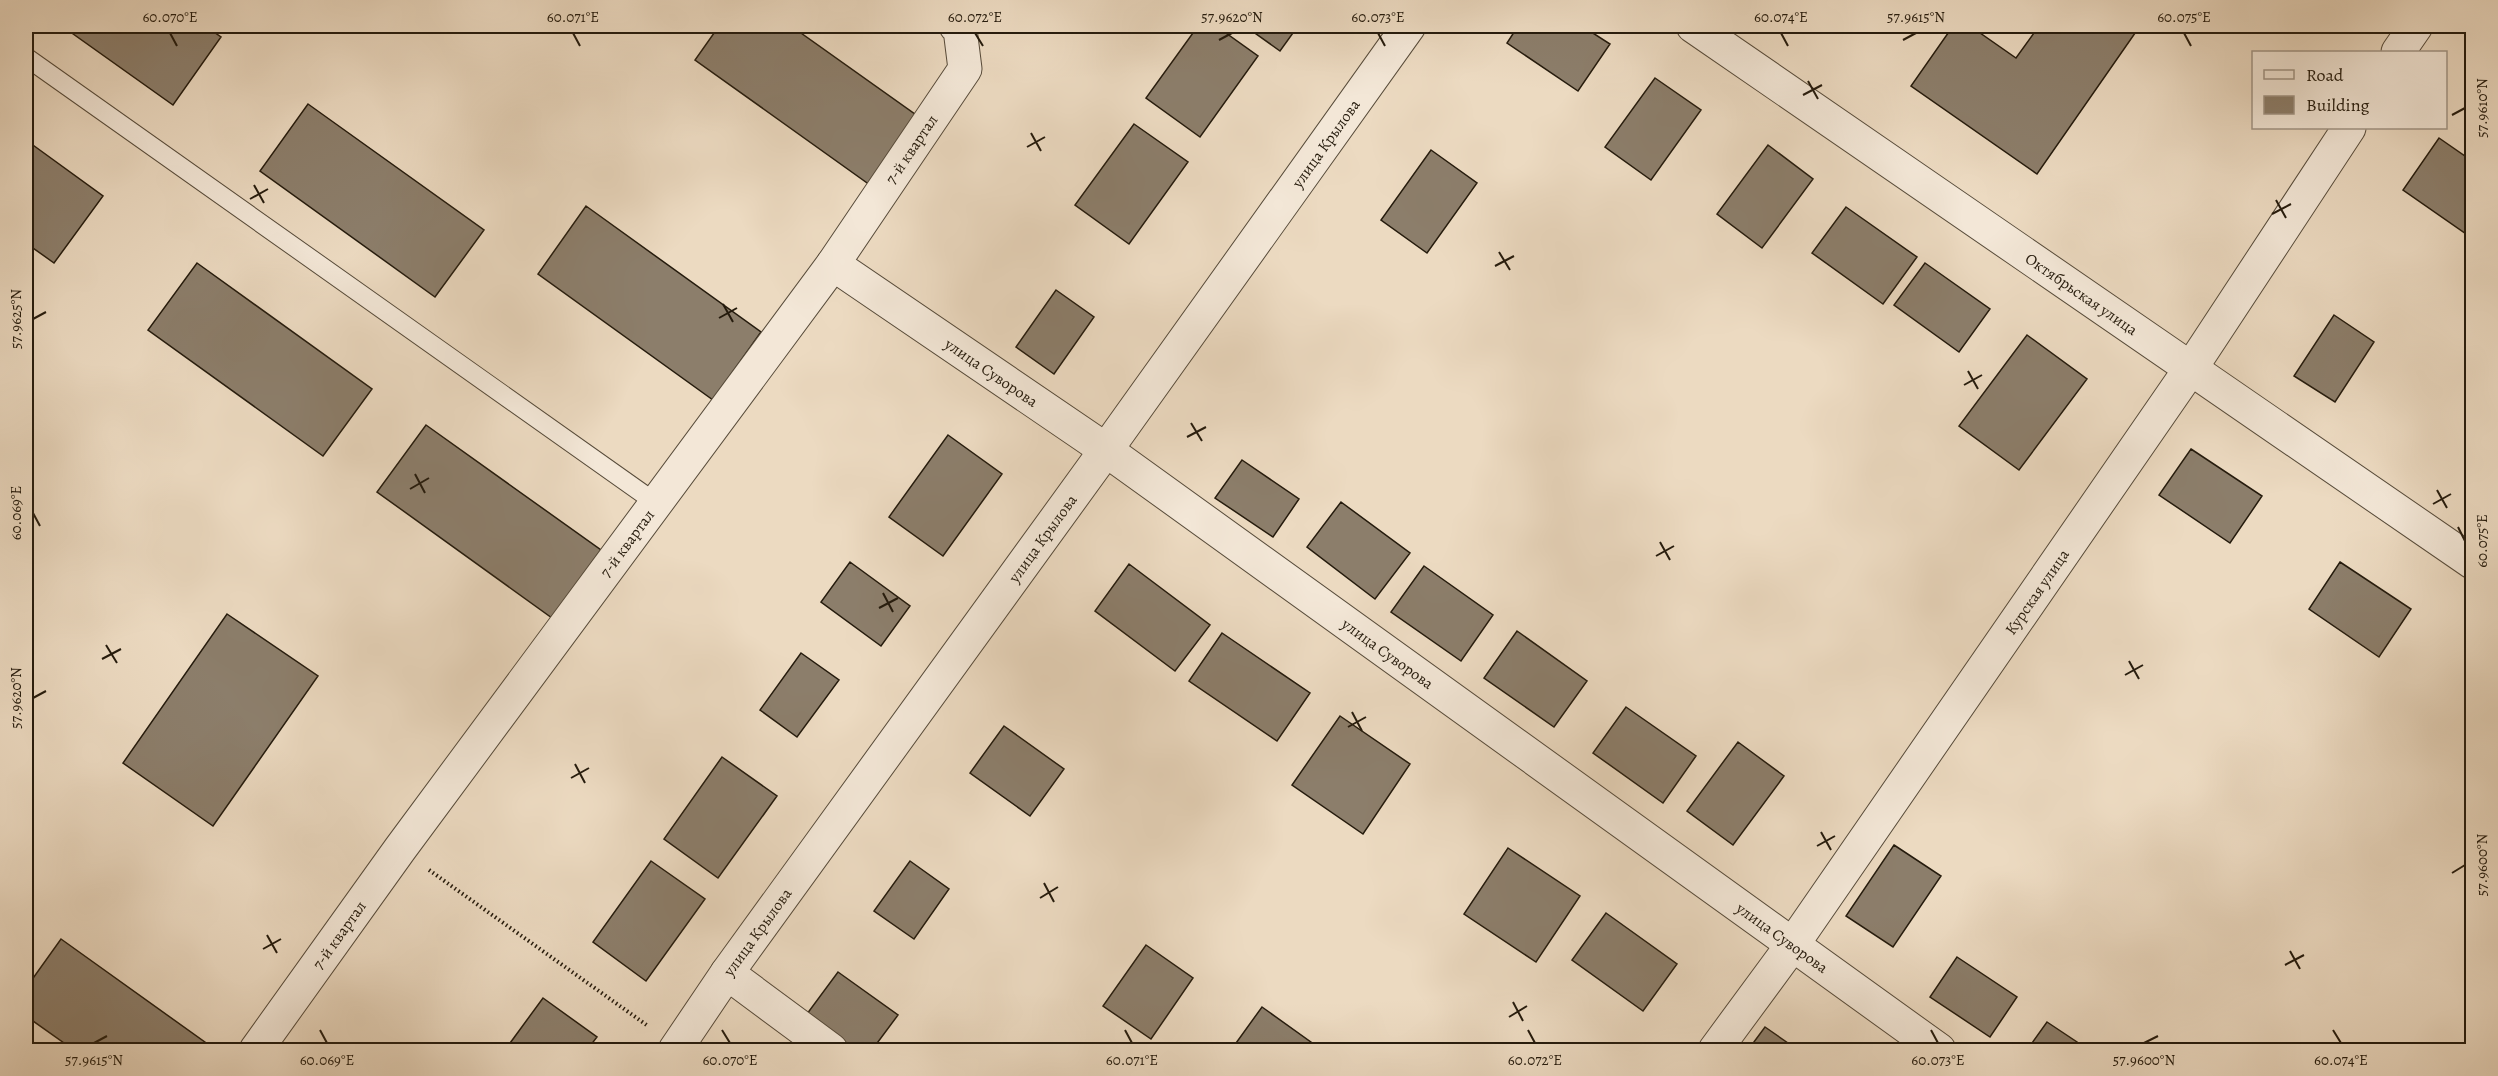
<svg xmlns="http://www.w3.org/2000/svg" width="2498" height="1076" font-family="Alegreya,serif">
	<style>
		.building { fill: #8c7e6b; stroke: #251b0d; stroke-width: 1.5 }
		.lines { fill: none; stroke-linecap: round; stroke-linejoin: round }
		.lane-casing { stroke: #574b3a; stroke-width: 20 }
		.street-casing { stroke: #574b3a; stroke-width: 35 }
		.path { stroke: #251b0d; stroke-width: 4; stroke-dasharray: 1.5 3; stroke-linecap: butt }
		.lane { stroke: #f3e7d7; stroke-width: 18 }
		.street { stroke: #f3e7d7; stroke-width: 33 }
		.ticks { fill: none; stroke: #251b0d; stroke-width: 2 }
		.labels { text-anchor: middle; stroke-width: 4.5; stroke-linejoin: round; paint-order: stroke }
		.street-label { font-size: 16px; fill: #251b0d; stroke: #f3e7d7 }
		.neatline { fill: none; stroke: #251b0d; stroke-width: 2 }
		.ticks-label { font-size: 15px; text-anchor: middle; fill: #251b0d }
	</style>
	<rect width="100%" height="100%" fill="#ecdac1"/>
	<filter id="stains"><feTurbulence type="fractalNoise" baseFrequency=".00333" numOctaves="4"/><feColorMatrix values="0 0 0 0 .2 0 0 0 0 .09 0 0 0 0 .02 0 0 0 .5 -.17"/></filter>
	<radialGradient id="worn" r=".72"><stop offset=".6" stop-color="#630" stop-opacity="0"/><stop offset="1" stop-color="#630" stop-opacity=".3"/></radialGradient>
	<!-- building -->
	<path class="building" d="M62,26H205L221,37L173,105Z
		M719,26H791L919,117L870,185L695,60Z
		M1198,26H1216L1258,56L1200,137L1146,98Z
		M1245,26H1298L1280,51Z
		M1518,26H1582L1610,44L1578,91L1507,43Z
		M1953,26H1970L2016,58L2039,26H2140L2037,174L1911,86Z
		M1655,78L1701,110L1651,180L1605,147Z
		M308,104L484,230L435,297L260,171Z
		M1134,124L1188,162L1129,244L1075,205Z
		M2439,138L2472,161V238L2403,190Z
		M26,140L103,196L54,263L26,243Z
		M1768,145L1813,179L1762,248L1717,214Z
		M1431,150L1477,183L1427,253L1381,220Z
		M586,206L761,332L713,400L538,274Z
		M1846,207L1917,257L1883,304L1812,253Z
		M197,263L372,389L323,456L148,330Z
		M1925,263L1990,309L1959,352L1894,305Z
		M1056,290L1094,317L1054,374L1016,347Z
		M2334,315L2374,342L2335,402L2294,376Z
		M2027,335L2087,379L2019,470L1959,426Z
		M426,425L601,550L552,618L377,492Z
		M948,435L1002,474L943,556L889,517Z
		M2191,449L2262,496L2230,543L2159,495Z
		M1242,460L1299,499L1273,537L1215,498Z
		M1341,502L1410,553L1375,599L1307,547Z
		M850,562L910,606L881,646L821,602Z
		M2340,562L2411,609L2379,657L2309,609Z
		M1129,564L1210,625L1175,671L1095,611Z
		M1424,566L1493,615L1461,661L1391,612Z
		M227,614L318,676L213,826L123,763Z
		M1517,631L1587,681L1554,727L1484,678Z
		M1222,633L1310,693L1277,741L1189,681Z
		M801,653L839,680L797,737L760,710Z
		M1626,707L1696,756L1663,803L1593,753Z
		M1340,716L1410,764L1363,834L1292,785Z
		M1004,726L1064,769L1030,816L970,773Z
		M1738,742L1784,776L1733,845L1687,811Z
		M722,757L777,796L718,878L664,839Z
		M1894,845L1941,876L1893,947L1846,916Z
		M1508,848L1580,896L1536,962L1464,914Z
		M651,861L705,899L646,981L593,942Z
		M910,861L949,889L914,939L874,911Z
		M1606,913L1677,964L1643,1011L1572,960Z
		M61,939L216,1050H74L26,1016V988Z
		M1146,945L1193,978L1151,1039L1103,1006Z
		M1957,957L2017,997L1990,1037L1930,997Z
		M838,972L898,1015L872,1050H849L804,1018Z
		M543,998L597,1037L587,1050H505Z
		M1262,1007L1322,1050H1231Z
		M2047,1022L2089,1050H2027Z
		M1765,1027L1798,1050H1748Z"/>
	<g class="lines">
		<!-- lane casing -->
		<g class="lane-casing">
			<path id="lane" d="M26,57L656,503"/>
		</g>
		<!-- street casing -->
		<g class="street-casing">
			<g id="street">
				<path id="s1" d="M1693,26L2472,562"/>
				<path d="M2398,52L2416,26"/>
				<path id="s2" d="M833,264L1106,450L1939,1050"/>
				<path d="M727,973L831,1050"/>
				<path id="s3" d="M256,1050L400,849L833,264L965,69L960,29L956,26"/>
				<path id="s4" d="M675,1050L727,973L1106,450L1409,26"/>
				<path id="s5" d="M1715,1050L1793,944L2191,368L2349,128"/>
			</g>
		</g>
		<!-- path -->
		<path class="path" d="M429,870L648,1026"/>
		<!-- lane -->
		<use href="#lane" class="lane"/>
		<!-- street -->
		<use href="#street" class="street"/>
	</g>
	<!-- ticks -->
	<path class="ticks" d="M170,33L177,46M573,33L580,46M975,33L983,46M1378,33L1385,46M1781,33L1788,46M2184,33L2191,46M1219,40L1232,33M1903,40L1916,33M1808,81L1818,99M1803,95L1822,85M2452,115L2465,108M1031,133L1041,151M1027,147L1045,137M254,185L264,203M250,199L268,189M2276,200L2286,218M2272,214L2291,204M1499,252L1510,270M1495,266L1514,256M723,304L733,322M719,318L737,308M33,319L46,312M1968,371L1978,389M1964,385L1982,375M1191,423L1202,441M1187,437L1206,427M415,474L425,493M410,489L429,478M2437,490L2447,508M2433,504L2451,494M33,513L40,526M2458,527L2465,541M1660,542L1670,560M1656,556L1674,546M883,593L893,612M879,608L898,598M106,645L117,663M102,659L121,649M2129,661L2139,679M2125,675L2143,665M33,698L46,691M1352,712L1362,731M1348,727L1366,717M575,764L585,783M571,778L589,768M1821,832L1831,850M1817,846L1835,836M2452,873L2465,865M1044,883L1054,902M1040,898L1058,887M267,935L277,953M263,949L281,939M2290,951L2300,969M2285,965L2304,955M1513,1002L1523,1021M1509,1017L1527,1006M320,1030L327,1043M722,1030L730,1043M1125,1030L1132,1043M1528,1030L1535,1043M1931,1030L1938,1043M2333,1030L2341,1043M94,1043L107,1036M2144,1043L2158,1036"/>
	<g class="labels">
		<!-- street labels -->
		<g class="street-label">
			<text dy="6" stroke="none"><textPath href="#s4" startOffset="1116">улица Крылова</textPath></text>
			<text dy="6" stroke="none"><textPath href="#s3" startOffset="1114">7-й квартал</textPath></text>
			<text dy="6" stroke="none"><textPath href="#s1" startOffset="472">Октябрьская улица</textPath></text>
			<text dy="6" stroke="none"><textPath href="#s2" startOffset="192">улица Суворова</textPath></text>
			<text dy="6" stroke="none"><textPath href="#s4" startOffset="630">улица Крылова</textPath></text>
			<text dy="6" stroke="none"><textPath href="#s3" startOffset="628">7-й квартал</textPath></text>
			<text dy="6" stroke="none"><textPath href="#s5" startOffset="560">Курская улица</textPath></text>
			<text dy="6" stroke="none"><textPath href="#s2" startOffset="678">улица Суворова</textPath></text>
			<text dy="6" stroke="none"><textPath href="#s4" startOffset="144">улица Крылова</textPath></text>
			<text dy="6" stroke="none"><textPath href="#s3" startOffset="142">7-й квартал</textPath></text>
			<text dy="6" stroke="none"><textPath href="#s2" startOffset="1164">улица Суворова</textPath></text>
		</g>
	</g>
	<!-- margin -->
	<rect width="2498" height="1076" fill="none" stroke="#ecdac1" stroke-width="66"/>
	<!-- legend -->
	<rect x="2252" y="51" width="195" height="78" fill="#f3e7d7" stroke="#a19586" stroke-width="1.5"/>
	<rect x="2264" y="70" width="30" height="9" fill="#f3e7d7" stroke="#a19586" stroke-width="1.5"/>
	<text x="2306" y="81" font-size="18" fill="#251b0d">Road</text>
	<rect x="2264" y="96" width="30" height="18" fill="#8c7e6b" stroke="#a19586" stroke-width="1.5"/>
	<text x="2306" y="111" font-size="18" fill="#251b0d">Building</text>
	<rect x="33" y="33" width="2432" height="1010" class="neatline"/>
	<g class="ticks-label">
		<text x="170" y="22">60.070°E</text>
		<text x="573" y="22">60.071°E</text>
		<text x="975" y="22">60.072°E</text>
		<text x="1232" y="22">57.9620°N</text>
		<text x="1378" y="22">60.073°E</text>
		<text x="1781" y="22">60.074°E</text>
		<text x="1916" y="22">57.9615°N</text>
		<text x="2184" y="22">60.075°E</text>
		<text transform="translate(2482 108) rotate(-90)" y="5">57.9610°N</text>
		<text transform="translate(16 319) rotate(-90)" y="5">57.9625°N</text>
		<text transform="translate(16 513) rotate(-90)" y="5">60.069°E</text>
		<text transform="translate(2482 541) rotate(-90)" y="5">60.075°E</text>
		<text transform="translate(16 698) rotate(-90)" y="5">57.9620°N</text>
		<text transform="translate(2482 865) rotate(-90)" y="5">57.9600°N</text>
		<text x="94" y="1065">57.9615°N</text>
		<text x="327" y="1065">60.069°E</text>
		<text x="730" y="1065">60.070°E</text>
		<text x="1132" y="1065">60.071°E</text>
		<text x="1535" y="1065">60.072°E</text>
		<text x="1938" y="1065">60.073°E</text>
		<text x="2144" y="1065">57.9600°N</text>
		<text x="2341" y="1065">60.074°E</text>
	</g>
	<rect width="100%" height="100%" filter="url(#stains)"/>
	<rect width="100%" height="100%" fill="url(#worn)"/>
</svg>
